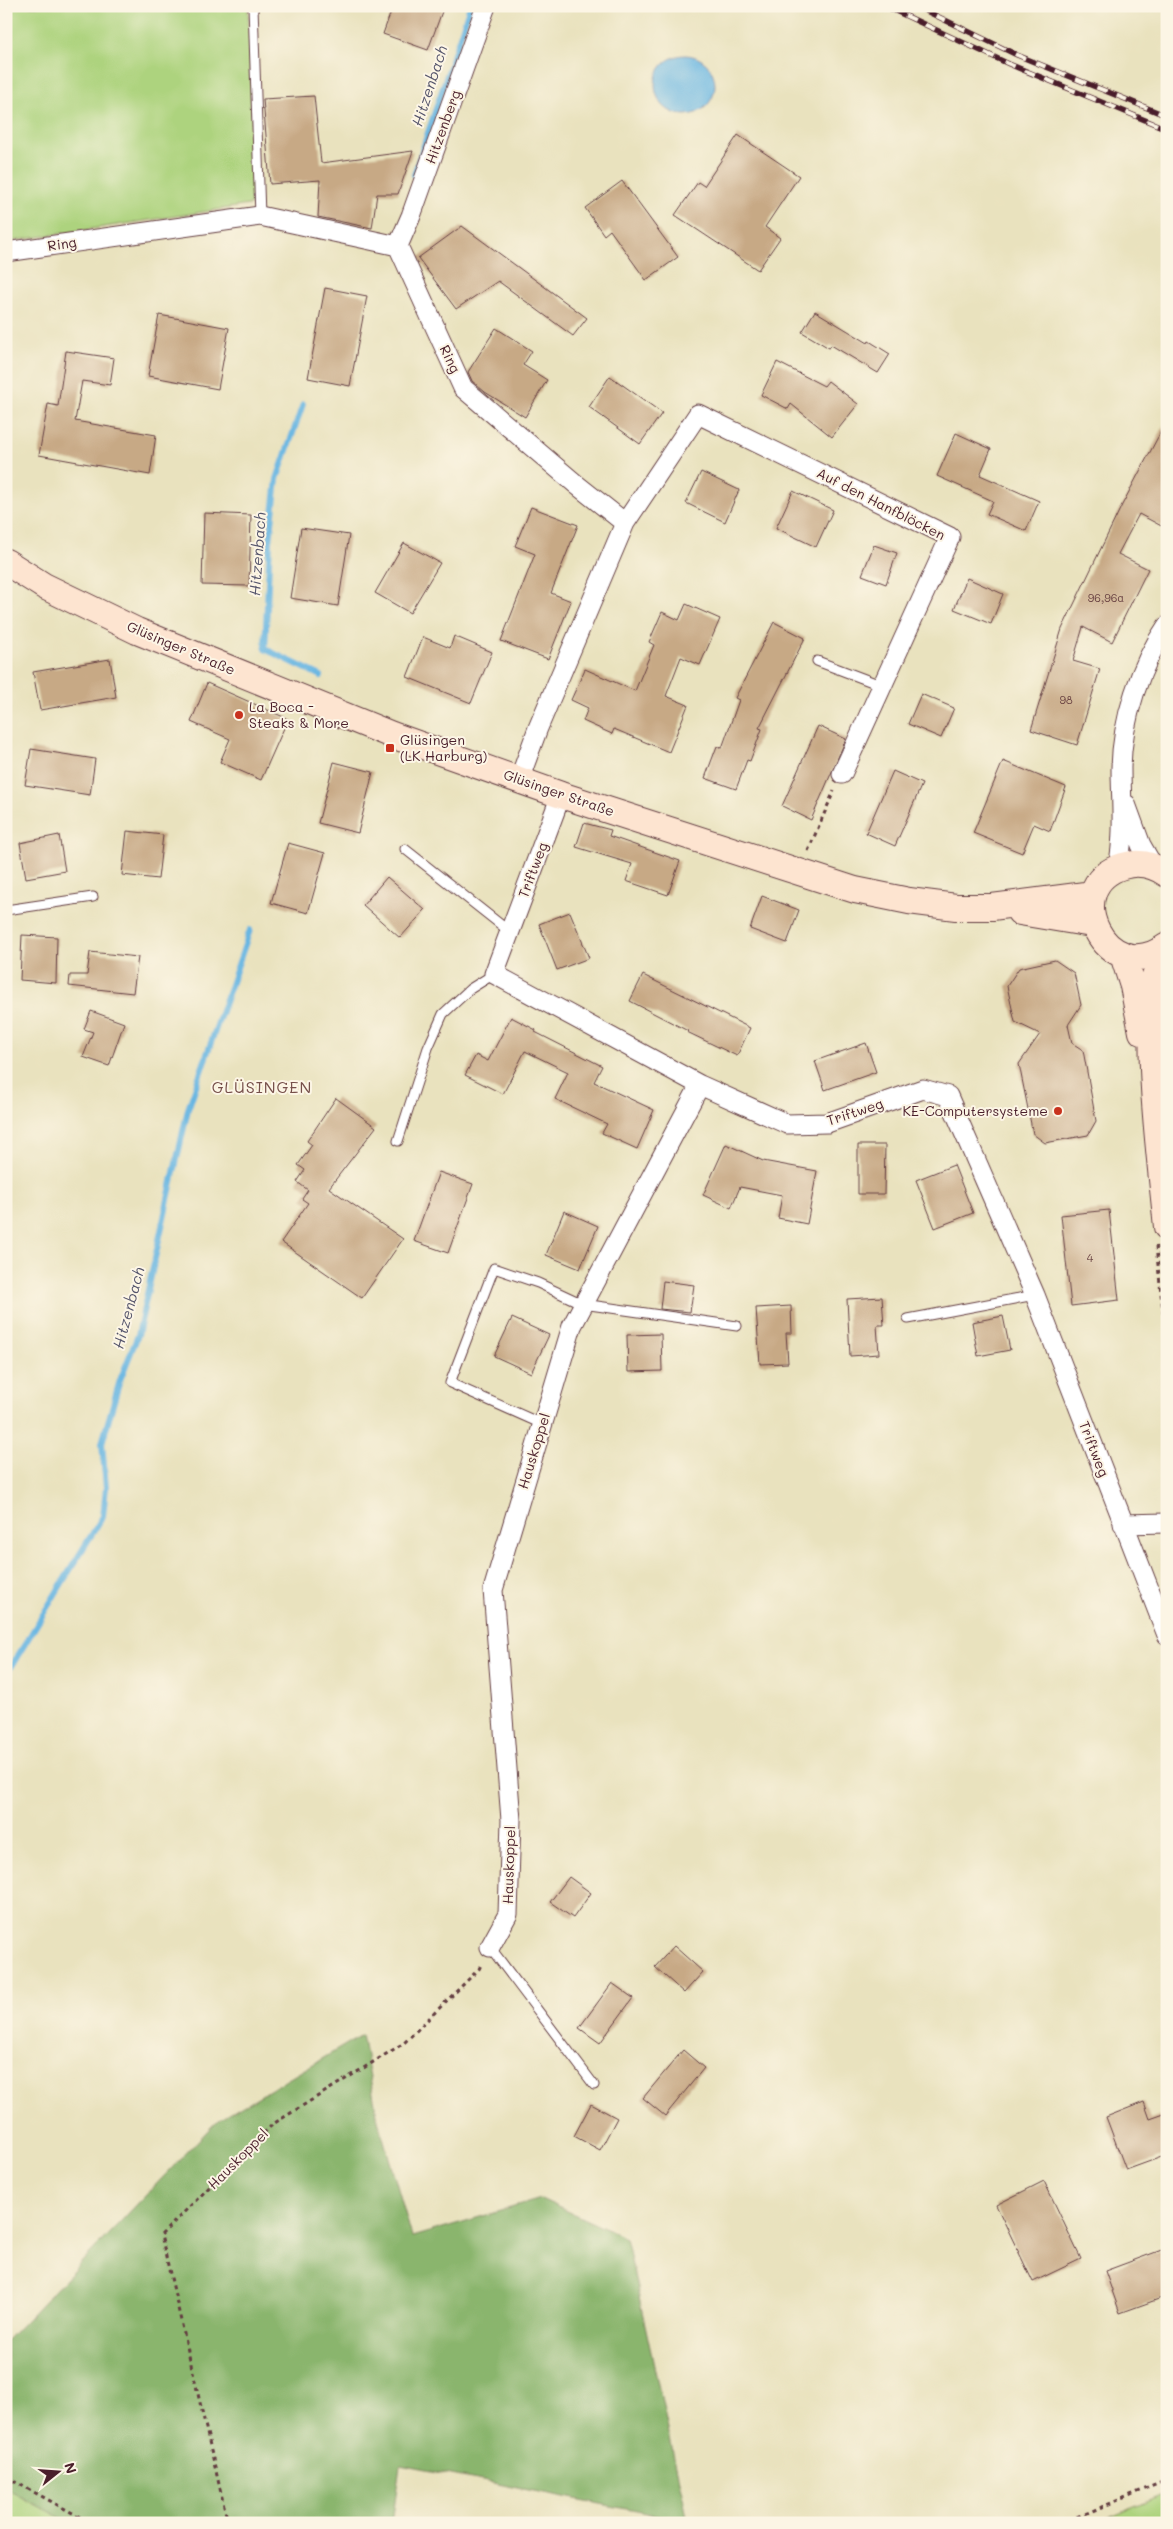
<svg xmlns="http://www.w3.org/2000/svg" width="1173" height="2529" font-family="Mali,sans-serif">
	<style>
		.green { fill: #add37e; stroke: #7c7954 }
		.forest { fill: #8ab56d; stroke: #6a6a4c }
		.water { fill: #68b6e2; stroke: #596a86 }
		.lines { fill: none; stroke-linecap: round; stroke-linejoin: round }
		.stream { stroke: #68b6e2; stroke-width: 6 }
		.building { fill: #c7a985 }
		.lane-casing { stroke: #623c41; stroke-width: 11 }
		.street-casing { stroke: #623c41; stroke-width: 21 }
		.secondary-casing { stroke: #623c41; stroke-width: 28 }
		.path { stroke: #623c41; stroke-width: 3; stroke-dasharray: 4 4; stroke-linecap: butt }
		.lane { stroke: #fff; stroke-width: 9 }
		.street { stroke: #fff; stroke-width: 19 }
		.secondary { stroke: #fde4d0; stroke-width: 26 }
		.rail-casing { stroke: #4a1f2b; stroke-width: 5.5 }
		.rail { stroke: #fcf5e5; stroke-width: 4; stroke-dasharray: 11; stroke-linecap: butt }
		.poi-dot { fill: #c8321e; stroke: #fcf5e5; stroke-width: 2 }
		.labels { text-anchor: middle; stroke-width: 4; stroke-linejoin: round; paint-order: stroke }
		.number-label { font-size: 11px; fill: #694242 }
		.street-label { font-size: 14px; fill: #4a1f2b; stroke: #fcf5e5 }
		.poi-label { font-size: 14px; fill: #4a1f2b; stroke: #fcf5e5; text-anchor: start }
		.water-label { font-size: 15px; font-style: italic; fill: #54546b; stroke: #fcf5e5 }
		.quarter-label { font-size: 16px; letter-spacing: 1px; fill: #764f4a; stroke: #fcf5e5 }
	</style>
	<rect width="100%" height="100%" fill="#fcf5e5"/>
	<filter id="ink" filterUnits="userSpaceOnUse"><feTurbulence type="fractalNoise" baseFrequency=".02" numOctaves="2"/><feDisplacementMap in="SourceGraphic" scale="10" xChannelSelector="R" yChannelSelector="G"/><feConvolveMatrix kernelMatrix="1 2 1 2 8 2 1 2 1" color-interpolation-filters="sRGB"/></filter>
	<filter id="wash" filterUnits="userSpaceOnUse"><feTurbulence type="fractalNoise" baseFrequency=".0096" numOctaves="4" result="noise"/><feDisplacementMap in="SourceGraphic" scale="20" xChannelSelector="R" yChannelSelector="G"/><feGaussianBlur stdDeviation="1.12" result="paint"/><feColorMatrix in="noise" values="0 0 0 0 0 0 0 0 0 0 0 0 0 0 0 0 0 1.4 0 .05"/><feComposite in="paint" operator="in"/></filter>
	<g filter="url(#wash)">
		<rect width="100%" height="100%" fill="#e9e2be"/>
		<!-- green -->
		<path class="green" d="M6,6H248L255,204L6,242Z
			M6,2489L71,2523H6Z
			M1167,2493V2523H1097Z"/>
		<!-- forest -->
		<path class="forest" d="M362,2035L378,2120L412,2237L541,2199L626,2238L688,2521L400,2465L392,2523H71L6,2489V2341L216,2122Z"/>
		<!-- water -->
		<path class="water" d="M655 85a30 30 0 1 1 60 0a30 30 0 1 1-60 0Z"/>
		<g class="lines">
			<!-- stream -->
			<path class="stream" d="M414,175L470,6
				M303,404L277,479L270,541L265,649L321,676
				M6,1675L103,1516L106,1487L102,1443L120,1380L138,1335L188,1109L250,930"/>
		</g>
		<g id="blocks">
			<!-- building -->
			<path class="building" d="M393,6H444L428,50L383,34Z
				M314,96L321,163L413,151L398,194H377L372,228L318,217L320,180L270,184L263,99Z
				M738,135L799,176L765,227L780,238L758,270L675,215L698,182L704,186Z
				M622,181L678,257L646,280L610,230L604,235L585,208Z
				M462,226L587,318L573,336L498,281L456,309L418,258Z
				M325,288L367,296L350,386L308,378Z
				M815,311L868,343L869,341L890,354L878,373L831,345L829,348L802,332Z
				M159,315L229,328L218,389L148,376Z
				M496,328L532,351L523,365L547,380L525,417L485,392L472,381L468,372Z
				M66,351L114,358L110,385L82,381L75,421L156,435L150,475L39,455L48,404L58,406Z
				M777,362L824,386L828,381L858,404L832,437L791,404L788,409L761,395Z
				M610,376L662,413L640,444L589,407Z
				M1167,420V529L1139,514L1118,554L1148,569L1112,642L1083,627L1073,661L1100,669L1077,745L1031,730L1062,629L1122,505Z
				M956,433L991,449L980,475L1039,501L1026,531L987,514L993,501L937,476Z
				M701,472L739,490L725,522L686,503Z
				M793,491L833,510L816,547L776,528Z
				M531,507L578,525L551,593L571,601L548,659L501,641L535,554L515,546Z
				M204,513L251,515L249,586L202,585Z
				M301,528L349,535L338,606L290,598Z
				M404,543L440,563L410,613L375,593Z
				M874,545L897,553L886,584L862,575Z
				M967,578L1003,594L991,624L954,609Z
				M686,604L720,619L700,665L681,657L666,696L688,705L669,752L614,729L612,734L583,721L588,708L571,700L585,669L635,691L654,645L649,642L662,612L679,620Z
				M774,622L805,638L759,728L762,729L750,761L747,760L736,789L705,778L717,746L722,748L739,700L735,698Z
				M454,636L492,652L471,703L407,677L423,637L450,648Z
				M110,659L116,697L40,710L33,672Z
				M207,683L288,719L261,780L220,762L230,739L191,722Z
				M921,694L954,708L941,738L908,724Z
				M818,726L846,739L811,820L782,806Z
				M31,749L95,759L90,795L25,785Z
				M1003,761L1066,787L1050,831L1034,824L1022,853L973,833Z
				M334,762L373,772L358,833L318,823Z
				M893,771L922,784L895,846L866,833Z
				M584,823L611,830L609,836L680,861L668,895L626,881L632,864L576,847Z
				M127,831L163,835L158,879L122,875Z
				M59,835L65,871L26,878L20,843Z
				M288,843L325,853L308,913L271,903Z
				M387,877L425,910L400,938L363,905Z
				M762,896L799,910L787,943L750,929Z
				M570,912L589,958L557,970L539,924Z
				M22,935L57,937L56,983L20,980Z
				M90,952L138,957L133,993L69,986L70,975H87Z
				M1055,960L1074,973L1081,1005L1068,1025L1072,1043L1083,1050L1096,1121L1088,1135L1045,1143L1033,1134L1019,1064L1040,1034L1015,1022L1007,986L1019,968Z
				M643,975L750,1028L737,1056L687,1032L688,1031L630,1001Z
				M91,1011L124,1023L109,1066L83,1057L93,1032L84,1029Z
				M511,1017L536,1030L535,1032L602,1066L594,1082L654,1110L637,1149L602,1133L607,1124L555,1099L568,1072L525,1051L503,1094L465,1075L476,1055L488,1061Z
				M866,1043L876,1072L825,1090L815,1061Z
				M336,1098L376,1127L329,1188L403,1239L362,1298L281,1242L308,1203L302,1199L308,1190L297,1182L305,1170L298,1165L312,1145L307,1141Z
				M726,1144L763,1161L817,1171L807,1224L778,1218L782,1195L740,1187L731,1208L703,1195Z
				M858,1145H885L884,1194H858Z
				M954,1165L973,1213L935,1228L916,1180Z
				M439,1172L473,1184L448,1253L414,1241Z
				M1109,1210L1119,1300L1071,1306L1061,1215Z
				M564,1211L598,1226L580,1269L546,1255Z
				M663,1281L694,1285L690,1312L660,1309Z
				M882,1297L884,1325H877L879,1354L850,1356L847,1299Z
				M791,1306L792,1333H786L788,1363L760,1364L756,1308Z
				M1003,1316L1010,1350L978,1356L972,1322Z
				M512,1318L549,1335L531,1373L494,1356Z
				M661,1334L662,1371L628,1372L627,1335Z
				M569,1877L591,1893L573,1918L550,1902Z
				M674,1946L703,1972L684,1993L655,1967Z
				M612,1983L633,1998L600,2043L579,2028Z
				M683,2050L704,2068L665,2116L643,2098Z
				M1144,2102L1150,2119L1167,2113V2155L1126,2170L1106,2117Z
				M591,2104L617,2118L600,2150L574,2136Z
				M1044,2181L1081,2259L1033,2282L996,2205Z
				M1167,2248V2296L1120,2313L1105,2271Z"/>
		</g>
	</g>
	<g filter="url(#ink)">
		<use href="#blocks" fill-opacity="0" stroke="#623c41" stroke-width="1"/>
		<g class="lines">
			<!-- lane casing -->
			<g class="lane-casing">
				<path id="lane" d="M253,6L260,216
					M817,661L883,686
					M405,849L510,932
					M6,910L93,897
					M398,1141L428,1048L443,1014L470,989L494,974
					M908,1319L1035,1295
					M542,1424L450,1383L494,1268L538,1283L583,1304L737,1326
					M490,1947L594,2085"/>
			</g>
			<!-- street casing -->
			<g class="street-casing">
				<path id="street" d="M398,246L463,388L577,485L625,523
					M398,246L411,216L486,6
					M6,252L260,216L398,246
					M519,780L538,728L625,523L698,414L950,537L842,774
					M561,795L494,974L700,1085L787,1124L827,1123L923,1089L948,1096L1035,1295L1167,1635
					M1126,804L1141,845L1153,866
					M1118,867C1125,835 1121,800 1121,768C1122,720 1140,665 1167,626
					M1123,1524L1167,1523
					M490,1947L508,1914L511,1820L493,1590L572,1326L700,1085"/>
			</g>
			<!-- secondary casing -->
			<g class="secondary-casing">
				<path id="secondary" d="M6,562L44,586L137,631L392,735L561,795L855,890L909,901L956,907H992L1093,894
					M1167,874C1154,865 1139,861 1123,866C1056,886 1106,991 1167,946
					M1020,912L1092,924
					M1159,952C1144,1040 1158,1138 1167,1227
					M1123,955L1133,986L1142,1032"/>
			</g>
			<!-- path -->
			<path class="path" d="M808,851L834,791
				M1156,1246L1167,1350
				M6,2477L91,2523
				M228,2523L161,2235L273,2124L404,2043L479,1969L482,1963
				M1063,2523L1167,2480"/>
			<!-- lane -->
			<use href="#lane" class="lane"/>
			<!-- street -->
			<use href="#street" class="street"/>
			<!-- secondary -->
			<use href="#secondary" class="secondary"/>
			<!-- rail casing -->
			<g class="rail-casing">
				<path id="rail" d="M885,6L1009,64L1167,129
					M916,6L1017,55L1167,116"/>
			</g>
			<!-- rail -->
			<use href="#rail" class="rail"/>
		</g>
	</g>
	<!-- markers -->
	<g class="poi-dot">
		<circle cx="239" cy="715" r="5"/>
		<rect x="385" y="743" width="10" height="10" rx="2.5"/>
		<circle cx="1058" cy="1111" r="5"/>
	</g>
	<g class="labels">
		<!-- number labels -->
		<g class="number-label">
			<text x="1106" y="602">96,96a</text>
			<text x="1066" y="704">98</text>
			<text x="1090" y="1262">4</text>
		</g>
		<!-- street labels -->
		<g class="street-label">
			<text transform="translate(443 127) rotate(-70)" y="5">Hitzenberg</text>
			<text transform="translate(62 244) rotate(-8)" y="5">Ring</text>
			<text transform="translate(450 359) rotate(65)" y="5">Ring</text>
			<text transform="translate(881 504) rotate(27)" y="5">Auf den Hanfblöcken</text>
			<text transform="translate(181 648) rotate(23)" y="5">Glüsinger Straße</text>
			<text transform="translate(559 793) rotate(19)" y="5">Glüsinger Straße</text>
			<text transform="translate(533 870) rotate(-69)" y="5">Triftweg</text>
			<text transform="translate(855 1112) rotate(-18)" y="5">Triftweg</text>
			<text transform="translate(1094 1449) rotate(69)" y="5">Triftweg</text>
			<text transform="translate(534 1451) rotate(-73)" y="5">Hauskoppel</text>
			<text transform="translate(509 1865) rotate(-88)" y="5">Hauskoppel</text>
			<text transform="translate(238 2159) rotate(-45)" y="5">Hauskoppel</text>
		</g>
		<!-- poi labels -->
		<g class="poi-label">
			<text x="249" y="712">La Boca -<tspan x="249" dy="16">Steaks &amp; More</tspan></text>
			<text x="400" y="745">Glüsingen<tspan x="400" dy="16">(LK Harburg)</tspan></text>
			<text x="1048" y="1116" text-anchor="end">KE-Computersysteme</text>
		</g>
		<!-- water labels -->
		<g class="water-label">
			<text transform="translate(430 86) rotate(-72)" y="5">Hitzenbach</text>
			<text transform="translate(258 554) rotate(-86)" y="5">Hitzenbach</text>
			<text transform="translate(129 1308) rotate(-75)" y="5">Hitzenbach</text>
		</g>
		<!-- quarter labels -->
		<g class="quarter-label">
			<text x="262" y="1093">GLÜSINGEN</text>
		</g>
	</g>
	<!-- margin -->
	<rect width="1173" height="2529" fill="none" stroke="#fcf5e5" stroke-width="25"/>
	<!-- north arrow -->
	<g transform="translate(58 2472) rotate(73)" stroke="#fcf5e5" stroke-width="4" paint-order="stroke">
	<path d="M0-4L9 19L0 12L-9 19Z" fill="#4a1f2b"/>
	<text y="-8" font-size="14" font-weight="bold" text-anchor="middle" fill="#4a1f2b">N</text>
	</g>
</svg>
